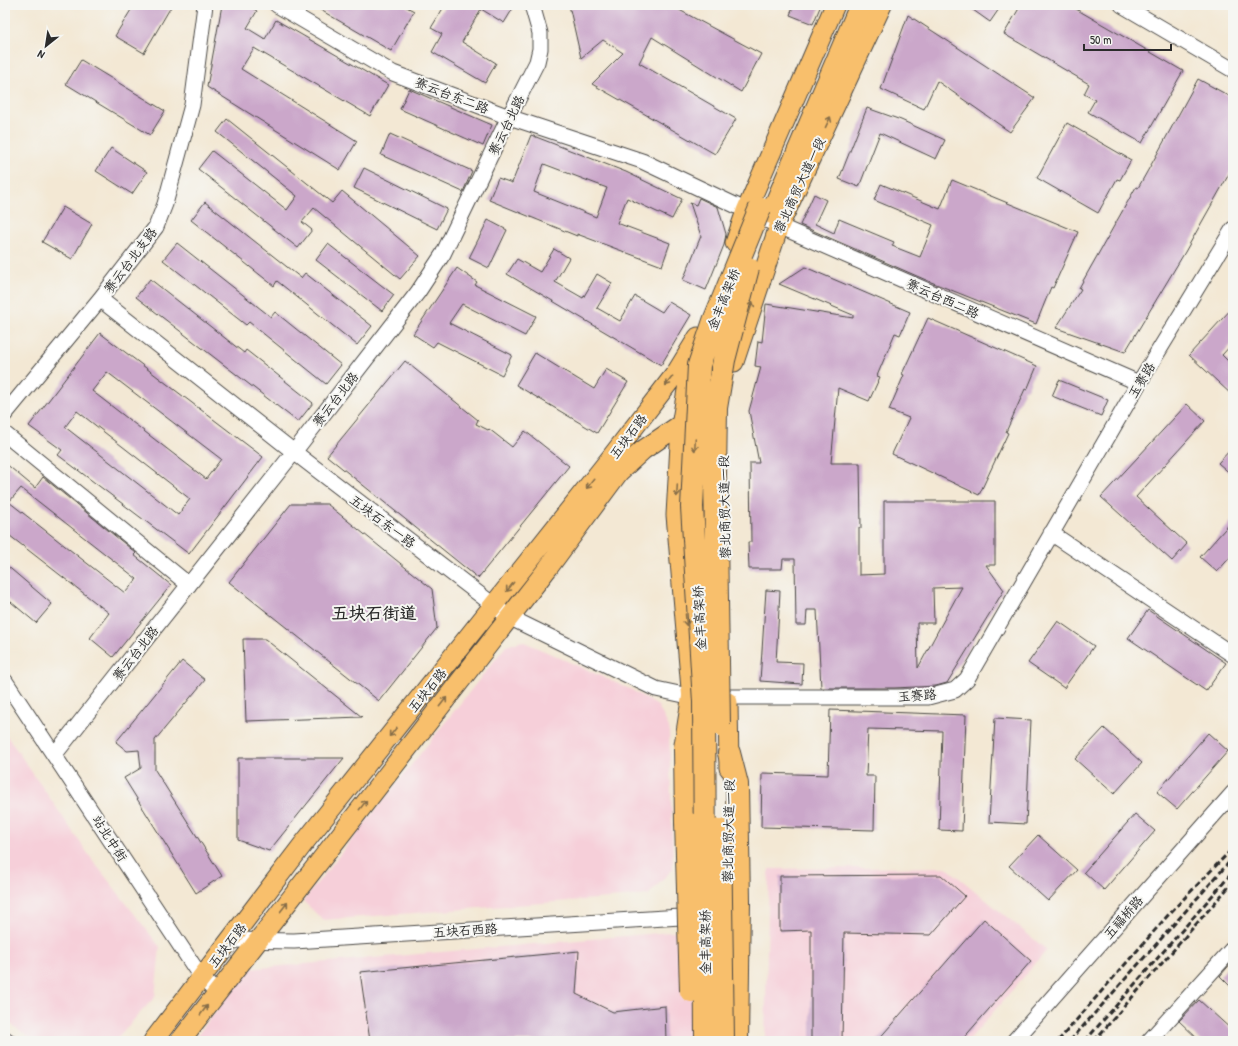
<svg xmlns="http://www.w3.org/2000/svg" width="1238" height="1046" font-family="'Patrick Hand','LXGW WenKai TC',sans-serif">
	<style>
		.built { fill: #f6cfd9 }
		.building { fill: #cba7ca; fill-rule: evenodd }
		.lines { fill: none; stroke-linecap: round; stroke-linejoin: round }
		.minor-casing { stroke: #494744; stroke-width: 17 }
		.major-casing { stroke: #494744; stroke-width: 21 }
		.highway-casing { stroke: #494744; stroke-width: 24 }
		.minor { stroke: #fff; stroke-width: 15 }
		.major { stroke: #f8bf6c; stroke-width: 19 }
		.highway { stroke: #f8bf6c; stroke-width: 22 }
		.rail { stroke: #2b2b2b; stroke-width: 3; stroke-dasharray: 6 3; stroke-linecap: butt }
		.highway-bridge-casing { stroke: #494744; stroke-width: 24; stroke-linecap: butt }
		.highway-bridge { stroke: #f8bf6c; stroke-width: 22 }
		.oneway { stroke: #876e48 }
		.labels { text-anchor: middle; stroke-width: 4; stroke-linejoin: round; paint-order: stroke }
		.street-label { font-size: 13px; fill: #2b2b2b; stroke: #f6f6f2 }
		.district-label { font-size: 17px; font-weight: bold; fill: #2b2b2b; stroke: #f6f6f2 }
	</style>
	<rect width="100%" height="100%" fill="#f6f6f2"/>
	<filter id="ink" filterUnits="userSpaceOnUse"><feTurbulence type="fractalNoise" baseFrequency=".025" numOctaves="2"/><feDisplacementMap in="SourceGraphic" scale="8" xChannelSelector="R" yChannelSelector="G"/><feConvolveMatrix kernelMatrix="1 2 1 2 8 2 1 2 1" color-interpolation-filters="sRGB"/></filter>
	<filter id="wash" filterUnits="userSpaceOnUse"><feTurbulence type="fractalNoise" baseFrequency=".012" numOctaves="4" result="noise"/><feDisplacementMap in="SourceGraphic" scale="16" xChannelSelector="R" yChannelSelector="G"/><feGaussianBlur stdDeviation="0.9" result="paint"/><feColorMatrix in="noise" values="0 0 0 0 0 0 0 0 0 0 0 0 0 0 0 0 0 1.4 0 .05"/><feComposite in="paint" operator="in"/></filter>
	<g filter="url(#wash)">
		<rect width="100%" height="100%" fill="#f3e8d4"/>
		<!-- built -->
		<path class="built" d="M522,641L632,690L658,706L669,727L673,869L648,895L323,920L303,901L506,646Z
			M5,733L91,858L160,947L155,997L114,1041H34L5,1020Z
			M946,867L1047,950L968,1041H765L769,869Z
			M693,930L692,1041H193L248,969Z"/>
		<g id="blocks">
			<!-- building -->
			<path class="building" d="M134,5H172L144,53L115,36Z
				M222,5H247L257,11L247,28L265,39L276,20L388,85L370,116L254,48L241,69L357,141L340,170L207,87Z
				M312,5H403L414,11L391,51Z
				M445,5H515L504,23L481,9L462,42L496,63L485,83L432,52L442,34L431,28Z
				M569,5H670L761,54L741,92L652,37L639,63L736,119L715,154L592,84L623,53L603,40L581,58Z
				M794,5H821L813,24L790,15Z
				M966,5H992L999,9L990,22Z
				M1021,5H1069L1183,71L1142,143L1088,112L1095,100L1084,94L1089,84L1004,34Z
				M908,15L1035,98L1010,132L937,81L924,109L881,89Z
				M81,60L165,111L150,135L66,84Z
				M1198,79L1233,98V167L1185,252L1125,352L1056,328L1081,289L1079,288L1136,187L1138,188L1156,156Z
				M409,89L492,125L483,146L400,109Z
				M867,108L901,120L945,140L936,159L880,133L859,187L839,179Z
				M227,119L332,203L342,191L420,256L400,279L314,208L302,222L312,230L298,248L198,169L212,151L287,210L297,196L217,132Z
				M1067,123L1131,160L1120,180L1117,179L1098,213L1037,178Z
				M390,134L472,171L463,192L381,155Z
				M531,135L626,172L682,199L672,219L627,198L617,223L670,243L662,266L577,234V236L489,200L498,178L512,183ZM544,164L607,188L596,217L534,192Z
				M111,148L147,172L132,194L96,171Z
				M364,168L447,209L437,229L354,188Z
				M952,180L1078,232L1053,288L1051,287L1036,324L926,280L800,225L814,194L826,200L815,224L834,233L839,219L894,242L892,246L920,257L933,225L874,200L881,184L940,209Z
				M699,198L718,207L726,234L724,245L706,290L683,280L701,236L690,203L696,205Z
				M205,202L301,278L305,273L372,326L357,345L277,281L274,286L191,220Z
				M63,207L92,224L72,259L42,242Z
				M488,220L507,230L489,268L469,258Z
				M177,243L271,317L275,312L341,365L326,384L249,322L246,325L163,260Z
				M328,244L394,295L382,311L316,260Z
				M554,249L569,258L555,282L583,298L597,274L612,283L597,308L620,321L635,296L662,312L669,302L691,315L661,365L507,274L517,259L540,272Z
				M805,267L910,312L900,335L895,333L877,376L880,377L869,401L838,388L831,463H860L861,528H859V575L884,574V501H995V565H986L1004,590L947,683L936,686L894,688H821L817,610H807L806,625H796L795,559H783L782,569H749L748,542H751L750,463H759L749,411L761,367L755,366L758,341L762,342L766,304L853,318V315L779,284ZM962,587L940,627L918,668L917,623H934L933,588Z
				M457,268L477,282L475,285L536,316L525,336L462,304L449,323L512,355L502,375L437,342L433,347L413,334Z
				M150,279L244,353L246,350L313,403L298,422L136,297Z
				M1233,307V343L1222,355L1233,366V396L1189,355Z
				M928,318L1037,366L1027,390L1025,389L1006,432L1008,433L979,495L892,454L909,418L889,410L904,375L902,374Z
				M100,333L263,457L189,554L58,455L62,450L29,426ZM107,372L221,459L206,479L92,391ZM77,411L190,499L178,515L65,427Z
				M535,353L594,389L606,369L628,382L597,433L516,385Z
				M405,361L478,420L476,424L488,430L489,429L512,447L525,431L569,466L478,578L327,456Z
				M1059,380L1108,400L1101,416L1052,396Z
				M1187,404L1205,421L1136,497L1187,544L1172,561L1101,497Z
				M1233,447V476L1218,463Z
				M5,463L35,488L43,477L136,553L134,555L171,585L113,657L90,638L109,613L5,532ZM21,488L137,579L125,593L9,502Z
				M291,504H327L432,589L437,628L379,701L229,582Z
				M1233,520V554L1217,572L1200,557Z
				M5,564L52,604L36,623L5,597Z
				M766,590L780,591L776,662L803,663L802,684L760,681Z
				M1148,610L1226,663L1206,691L1128,638Z
				M1058,621L1094,646L1064,688L1028,663Z
				M243,639H265L362,717L246,721Z
				M182,661L205,680L155,740V770L222,876L196,893L124,778L141,768L139,750L127,751L116,742Z
				M830,710L966,715L962,831L939,830L942,731L868,729L866,776H875L874,830L761,827L762,773L828,775Z
				M995,718L1031,720L1026,824L989,822Z
				M1104,728L1142,763L1114,794L1075,759Z
				M1208,733L1228,751L1177,809L1157,792Z
				M238,758H344L269,851L238,840Z
				M1135,814L1155,831L1104,890L1084,872Z
				M1038,835L1077,870L1048,901L1009,866Z
				M941,875L965,896L931,935L844,933L842,1041H811V930L780,931V876Z
				M984,919L1031,961L961,1041H877Z
				M579,951L576,994L613,1012L665,1006L666,1041H370L360,972Z
				M1233,961V989L1220,976Z
				M1199,1000L1233,1031V1041H1200L1179,1021Z"/>
		</g>
	</g>
	<g filter="url(#ink)">
		<use href="#blocks" fill-opacity="0" stroke="#494744" stroke-width="1"/>
		<g class="lines">
			<!-- minor casing -->
			<g class="minor-casing">
				<path id="minor" d="M277,5L393,73L509,117L642,161L779,226L1139,383
					M1122,5L1233,70
					M100,299L294,452L509,617L656,689L693,697H928L955,690L967,679L1139,383L1233,229
					M5,414L100,299L156,227L165,204L192,105L205,5
					M5,434L189,585
					M1051,533L1233,655
					M5,681L201,977L217,993
					M55,754L294,452L418,292L443,254L509,117L537,62L540,49V33L532,5
					M231,940L294,941L697,916
					M5,1039L8,1041
					M1014,1041L1233,793
					M1149,1041L1233,948"/>
			</g>
			<!-- major casing -->
			<g class="major-casing">
				<path id="major" d="M735,243L746,211L835,5
					M734,362L779,226L882,5
					M691,366L681,426L676,515L693,712
					M728,702L729,768
					M153,1041L304,843L609,460L676,373L698,337
					M180,1041L548,568L619,472L643,450L687,420"/>
			</g>
			<!-- highway casing -->
			<g class="highway-casing">
				<path id="highway" d="M772,213L861,5
					M729,753L737,784L739,901L737,1041
					M686,822L685,748L693,697"/>
			</g>
			<!-- minor -->
			<use href="#minor" class="minor"/>
			<!-- major -->
			<use href="#major" class="major"/>
			<!-- highway -->
			<use href="#highway" class="highway"/>
			<!-- rail -->
			<path class="rail" d="M1058,1041L1170,913L1233,848
				M1070,1041L1233,858
				M1085,1041L1233,872
				M1094,1041L1233,882"/>
			<!-- highway-bridge casing -->
			<g class="highway-bridge-casing">
				<path id="highway-bridge" d="M719,724L715,475L716,408L724,360L748,268
					M686,822L691,991
					M720,830L723,1041
					M706,1041L704,702L692,507L699,365L714,321L760,208"/>
			</g>
			<!-- highway-bridge -->
			<use href="#highway-bridge" class="highway-bridge"/>
		</g>
		<!-- one-way arrows -->
		<defs><path id="oneway-shaft" d="M-6 0H5M1.5-3L5.5 0L1.5 3" fill="none" stroke-width="1.6" stroke-linecap="round" stroke-linejoin="round"/></defs>
		<g class="oneway">
			<use href="#oneway-shaft" transform="translate(828 122) rotate(-65)"/>
			<use href="#oneway-shaft" transform="translate(751 307) rotate(-72)"/>
			<use href="#oneway-shaft" transform="translate(669 381) rotate(127)"/>
			<use href="#oneway-shaft" transform="translate(695 445) rotate(93)"/>
			<use href="#oneway-shaft" transform="translate(590 484) rotate(129)"/>
			<use href="#oneway-shaft" transform="translate(677 491) rotate(93)"/>
			<use href="#oneway-shaft" transform="translate(510 587) rotate(128)"/>
			<use href="#oneway-shaft" transform="translate(686 620) rotate(85)"/>
			<use href="#oneway-shaft" transform="translate(443 702) rotate(-52)"/>
			<use href="#oneway-shaft" transform="translate(393 732) rotate(129)"/>
			<use href="#oneway-shaft" transform="translate(363 805) rotate(-52)"/>
			<use href="#oneway-shaft" transform="translate(284 907) rotate(-52)"/>
			<use href="#oneway-shaft" transform="translate(204 1010) rotate(-53)"/>
		</g>
	</g>
	<g class="labels">
		<!-- street labels -->
		<g class="street-label">
			<text transform="translate(452 95) rotate(21)" y="5">赛云台东二路</text>
			<text transform="translate(506 125) rotate(-64)" y="5">赛云台北路</text>
			<text transform="translate(799 185) rotate(-65)" y="5">蓉北商贸大道一段</text>
			<text transform="translate(130 260) rotate(-53)" y="5">赛云台北支路</text>
			<text transform="translate(943 298) rotate(24)" y="5">赛云台西二路</text>
			<text transform="translate(723 299) rotate(-68)" y="5">金丰高架桥</text>
			<text transform="translate(1141 380) rotate(-59)" y="5">玉赛路</text>
			<text transform="translate(335 399) rotate(-52)" y="5">赛云台北路</text>
			<text transform="translate(628 436) rotate(-53)" y="5">五块石路</text>
			<text transform="translate(724 507) rotate(-91)" y="5">蓉北商贸大道一段</text>
			<text transform="translate(383 521) rotate(37)" y="5">五块石东一路</text>
			<text transform="translate(699 618) rotate(-93)" y="5">金丰高架桥</text>
			<text transform="translate(135 653) rotate(-52)" y="5">赛云台北路</text>
			<text transform="translate(427 690) rotate(-51)" y="5">五块石路</text>
			<text transform="translate(917 695) rotate(-4)" y="5">玉赛路</text>
			<text transform="translate(728 831) rotate(-89)" y="5">蓉北商贸大道一段</text>
			<text transform="translate(110 838) rotate(57)" y="5">站北中街</text>
			<text transform="translate(1123 917) rotate(-49)" y="5">五福桥路</text>
			<text transform="translate(465 930) rotate(-4)" y="5">五块石西路</text>
			<text transform="translate(705 942) rotate(-90)" y="5">金丰高架桥</text>
			<text transform="translate(227 945) rotate(-52)" y="5">五块石路</text>
		</g>
		<!-- district labels -->
		<g class="district-label">
			<text x="374" y="619">五块石街道</text>
		</g>
	</g>
	<!-- margin -->
	<rect width="1238" height="1046" fill="none" stroke="#f6f6f2" stroke-width="20"/>
	<!-- north arrow -->
	<g transform="translate(46 46) rotate(210)" stroke="#f6f6f2" stroke-width="3" paint-order="stroke">
	<path d="M0-3L7 15L0 10L-7 15Z" fill="#2b2b2b"/>
	<text y="-6" font-size="11" font-weight="bold" text-anchor="middle" fill="#2b2b2b">N</text>
	</g>
	<!-- scale -->
	<path d="M1084 44v6h87v-6" fill="none" stroke="#2b2b2b" stroke-width="2"/>
	<text x="1090" y="44" font-size="12" fill="#2b2b2b" stroke="#f6f6f2" stroke-width="3" paint-order="stroke">50 m</text>
</svg>
